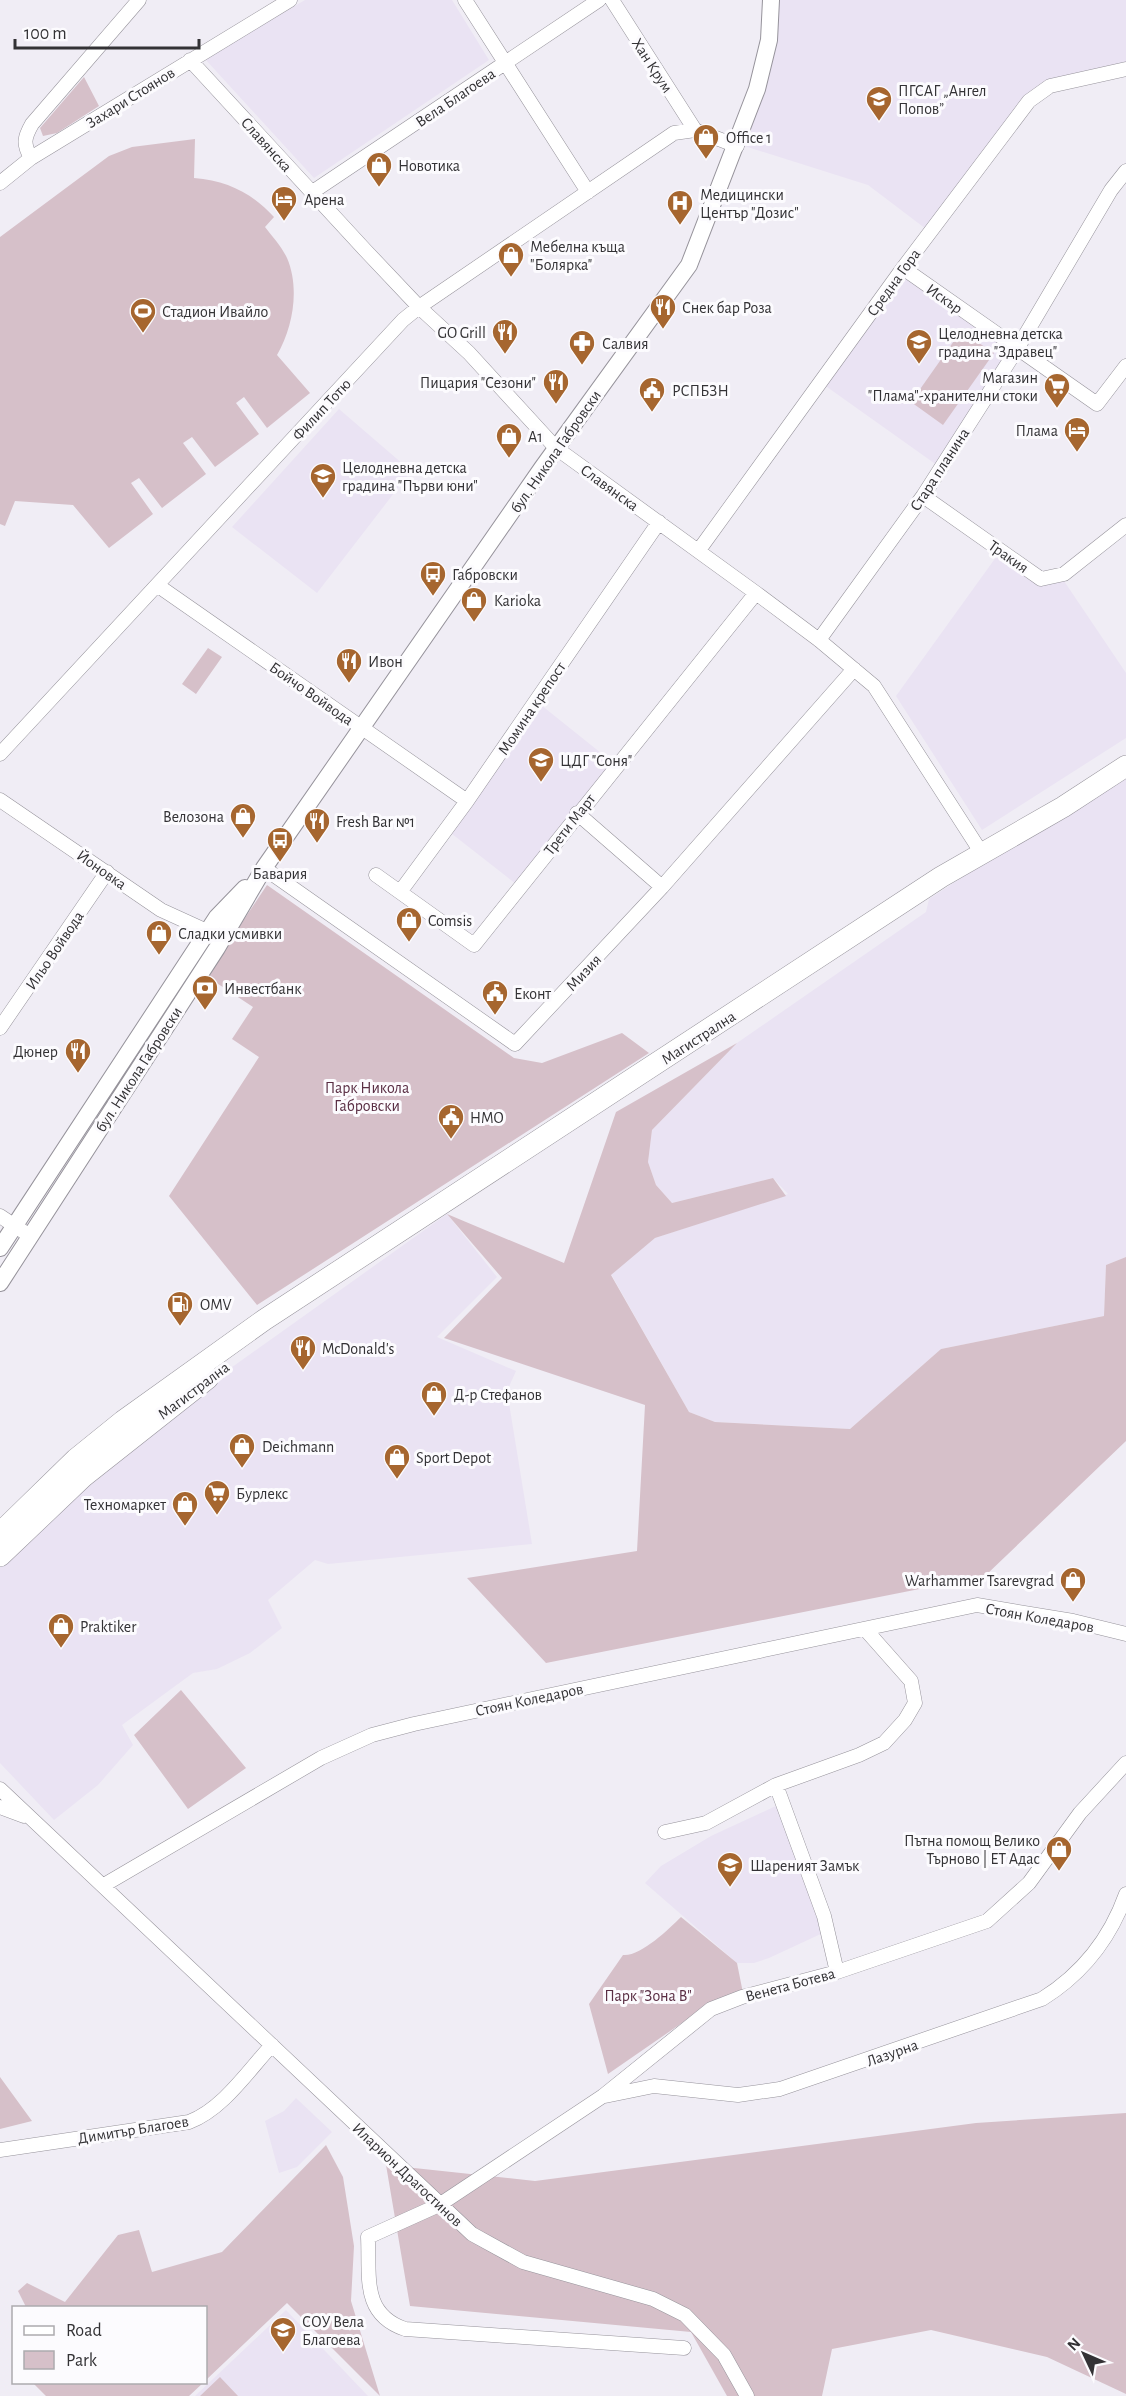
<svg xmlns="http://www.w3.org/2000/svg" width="1126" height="2396" font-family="'Alegreya Sans',sans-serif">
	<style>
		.built { fill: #eae3f3 }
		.green { fill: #d6c0c9 }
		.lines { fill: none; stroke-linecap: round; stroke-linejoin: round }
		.minor-casing { stroke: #96939b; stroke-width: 15 }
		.tertiary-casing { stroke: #96939b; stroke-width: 18 }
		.primary-casing { stroke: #96939b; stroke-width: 22 }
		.minor { stroke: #fff; stroke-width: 14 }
		.tertiary { stroke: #fff; stroke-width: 16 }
		.primary { stroke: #fff; stroke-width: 21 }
		.labels { text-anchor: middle; stroke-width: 6; stroke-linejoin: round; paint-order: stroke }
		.street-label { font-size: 16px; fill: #333235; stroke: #fcfbfe }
		.poi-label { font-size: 16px; fill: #333235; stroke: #fcfbfe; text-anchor: start }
		.park-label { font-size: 16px; fill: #592d43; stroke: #fcfbfe }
	</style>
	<rect width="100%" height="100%" fill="#f0edf5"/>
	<!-- built -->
	<path class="built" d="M305,0H452L489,60L314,178L205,59Z
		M771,0H1126V69L1050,86L1029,101L930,232L868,185L738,144Z
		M903,271L1017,349L941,468L820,382Z
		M339,409L411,471L317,593L232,527Z
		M999,553L1041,583L1062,578L1126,673V738L982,830L896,696Z
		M536,701L616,765L520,887L447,830Z
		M1126,771V1257L1106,1265L1104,1316L941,1349L850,1429L715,1422L689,1412L611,1274L655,1238L788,1194L773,1178L672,1203L656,1185L648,1162L652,1130L737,1043L926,912L929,899Z
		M447,1214L497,1277L437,1337L516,1371L507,1391L532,1544L328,1564L315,1560L268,1600L282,1628L250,1653L217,1669L193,1673L122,1725L133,1745L98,1785L54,1820L0,1763V1566L85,1480L207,1385Z
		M778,1805L825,1932L769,1958L754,1963H737L645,1883L661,1866L711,1836Z
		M296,2098L332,2132L297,2167L279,2173L265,2121L284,2111Z
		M286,2310L368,2396H195Z"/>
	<!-- green -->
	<path class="green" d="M84,77L99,106L57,133L43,136L40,128Z
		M195,139L194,178C228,181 252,193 274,217L265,227C272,236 282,247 287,258C300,288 293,328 277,355L310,393L267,428L244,397L236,403L259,434L215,467L192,437L183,443L206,474L162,508L139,478L131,483L153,514L109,548L73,505L15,501L5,526L0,524V237L109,156L132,147Z
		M961,331L994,353L943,425L911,402Z
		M208,648L222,657L196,694L182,684Z
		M267,885L514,1058L542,1063L622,1033L649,1053L257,1305L169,1196L259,1057L232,1039L253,1007L206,976Z
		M737,1043L652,1130L648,1162L656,1185L672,1203L773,1178L786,1196L655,1238L611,1275L689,1412L715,1422L850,1429L941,1349L1104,1316L1106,1265L1126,1257V1441L985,1576L546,1663L467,1578L637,1551L645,1405L444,1338L502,1278L447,1214L564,1263L616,1112Z
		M181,1690L246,1768L188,1809L134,1735Z
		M681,1917L737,1963L743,1993L705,2007L608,2074L589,2004L623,1955C640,1957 669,1929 681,1917Z
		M0,2077L32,2121L0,2129Z
		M1126,2113V2394L1047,2357L931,2330L832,2349L822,2396H727L691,2332L410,2306L386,2165L535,2181L976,2123Z
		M326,2145L343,2177L354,2246L351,2301L380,2396L287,2303L206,2380V2308L26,2307L18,2291L27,2283L65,2302L118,2235L139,2230L152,2272L222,2252Z
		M220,2377L238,2396H200Z
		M33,2383H203L189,2396H46Z"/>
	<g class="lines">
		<!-- minor casing -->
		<g class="minor-casing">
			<path id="minor" d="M465,0L588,192
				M612,0L695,130
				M190,60L366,251L419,307L469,353L556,448L756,593L819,640L874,686L981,852
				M31,158L290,0
				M0,183L31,158C23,144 24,138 32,124L139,0
				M311,193L599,0
				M903,268L1097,404L1126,366
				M923,496L1041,579L1064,574L1126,525
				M699,550L903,268L1029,101L1050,86L1126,69
				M157,585L467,801
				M819,640L923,496L1017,349L1111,190L1126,171
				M0,754L403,320L419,307L674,133L695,130L737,146
				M0,800L161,910L207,931
				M577,813L662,887
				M264,868L515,1044L662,887L854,669
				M376,875L474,945L756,593
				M400,892L467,801L659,522
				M0,1028L107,872
				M0,1216L30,1236
				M776,1785L824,1916L837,1972
				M0,1789L472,2234L523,2262L653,2299L685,2315L724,2355L747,2396
				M0,1807L24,1816
				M665,1832L706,1823L776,1785L859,1755L884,1743L905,1720L915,1703L911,1681L865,1629
				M104,1885L321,1758L372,1735L414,1724L977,1605L1073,1621L1126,1634
				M605,2096L654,2086L738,2095L780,2089L1042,1999C1082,1974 1110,1939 1126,1894
				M0,2150L189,2122C223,2109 248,2071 272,2045
				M684,2348L405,2329C361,2314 370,2276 368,2237L439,2205L603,2096L711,2009L742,1997L837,1972L987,1921L1029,1883L1080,1813L1126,1763"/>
		</g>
		<!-- tertiary casing -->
		<g class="tertiary-casing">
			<path id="tertiary" d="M0,1248L217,917L245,888
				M0,1283L217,948L264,868L542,468L689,265L757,89L769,40L771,0"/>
		</g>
		<!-- primary casing -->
		<g class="primary-casing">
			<path id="primary" d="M0,1533L76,1459L123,1421L264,1320L941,877L1063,807L1126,766
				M0,1556L84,1476L208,1378"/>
		</g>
		<!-- minor -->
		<use href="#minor" class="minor"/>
		<!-- tertiary -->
		<use href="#tertiary" class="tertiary"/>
		<!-- primary -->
		<use href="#primary" class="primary"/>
	</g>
	<!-- icons -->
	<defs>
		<g id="school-pin" transform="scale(1.35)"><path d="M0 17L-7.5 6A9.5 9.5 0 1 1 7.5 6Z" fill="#a6662f" stroke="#fcfbfe"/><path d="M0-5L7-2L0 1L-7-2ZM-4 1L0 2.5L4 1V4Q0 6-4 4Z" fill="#fff"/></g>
		<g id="shop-pin" transform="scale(1.35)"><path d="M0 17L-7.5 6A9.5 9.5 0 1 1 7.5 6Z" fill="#a6662f" stroke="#fcfbfe"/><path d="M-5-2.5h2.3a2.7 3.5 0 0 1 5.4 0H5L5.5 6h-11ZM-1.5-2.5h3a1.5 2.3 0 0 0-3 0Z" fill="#fff"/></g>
		<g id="hotel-pin" transform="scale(1.35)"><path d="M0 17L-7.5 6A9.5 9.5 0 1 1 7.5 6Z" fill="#a6662f" stroke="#fcfbfe"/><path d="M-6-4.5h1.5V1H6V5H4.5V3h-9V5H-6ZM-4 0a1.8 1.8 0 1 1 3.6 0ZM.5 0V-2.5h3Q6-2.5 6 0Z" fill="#fff"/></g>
		<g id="hospital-pin" transform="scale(1.35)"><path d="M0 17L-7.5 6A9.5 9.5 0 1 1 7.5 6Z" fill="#a6662f" stroke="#fcfbfe"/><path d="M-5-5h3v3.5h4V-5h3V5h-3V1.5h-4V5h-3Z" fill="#fff"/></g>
		<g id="restaurant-pin" transform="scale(1.35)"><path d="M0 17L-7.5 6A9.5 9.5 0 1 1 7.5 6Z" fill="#a6662f" stroke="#fcfbfe"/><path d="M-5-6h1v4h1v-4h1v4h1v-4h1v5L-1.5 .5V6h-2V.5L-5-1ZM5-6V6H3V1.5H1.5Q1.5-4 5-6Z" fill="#fff"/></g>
		<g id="stadium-pin" transform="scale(1.35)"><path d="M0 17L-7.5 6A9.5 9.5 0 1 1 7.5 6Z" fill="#a6662f" stroke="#fcfbfe"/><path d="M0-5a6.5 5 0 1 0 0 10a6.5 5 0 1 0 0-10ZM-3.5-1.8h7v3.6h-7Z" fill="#fff"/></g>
		<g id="pharmacy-pin" transform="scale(1.35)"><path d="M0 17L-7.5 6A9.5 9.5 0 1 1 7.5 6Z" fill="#a6662f" stroke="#fcfbfe"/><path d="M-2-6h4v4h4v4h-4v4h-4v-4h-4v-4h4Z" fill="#fff"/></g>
		<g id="supermarket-pin" transform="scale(1.35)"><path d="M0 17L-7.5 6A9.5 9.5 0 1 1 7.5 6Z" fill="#a6662f" stroke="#fcfbfe"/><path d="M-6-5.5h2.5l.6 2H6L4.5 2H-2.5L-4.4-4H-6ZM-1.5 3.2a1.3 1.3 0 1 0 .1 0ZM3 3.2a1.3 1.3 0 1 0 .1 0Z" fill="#fff"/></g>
		<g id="civic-pin" transform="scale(1.35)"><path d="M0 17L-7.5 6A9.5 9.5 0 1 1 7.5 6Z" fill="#a6662f" stroke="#fcfbfe"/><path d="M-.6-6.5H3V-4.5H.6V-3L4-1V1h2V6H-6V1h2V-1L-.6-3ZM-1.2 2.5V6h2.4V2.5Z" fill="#fff"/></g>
		<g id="bus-pin" transform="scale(1.35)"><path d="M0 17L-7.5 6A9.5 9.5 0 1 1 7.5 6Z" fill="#a6662f" stroke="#fcfbfe"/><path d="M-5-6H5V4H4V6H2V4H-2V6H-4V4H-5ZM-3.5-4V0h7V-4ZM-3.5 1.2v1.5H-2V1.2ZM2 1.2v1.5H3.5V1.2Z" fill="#fff"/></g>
		<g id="bank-pin" transform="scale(1.35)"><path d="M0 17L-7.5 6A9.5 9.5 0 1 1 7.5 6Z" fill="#a6662f" stroke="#fcfbfe"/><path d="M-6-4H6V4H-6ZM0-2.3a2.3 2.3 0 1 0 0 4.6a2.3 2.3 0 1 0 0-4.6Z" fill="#fff"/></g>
		<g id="fuel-pin" transform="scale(1.35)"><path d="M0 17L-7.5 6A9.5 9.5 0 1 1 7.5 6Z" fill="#a6662f" stroke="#fcfbfe"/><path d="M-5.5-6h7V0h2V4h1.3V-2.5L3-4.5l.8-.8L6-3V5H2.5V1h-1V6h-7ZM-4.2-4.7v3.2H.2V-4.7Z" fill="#fff"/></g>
	</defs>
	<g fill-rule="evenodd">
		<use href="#school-pin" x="879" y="99"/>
		<use href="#shop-pin" x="706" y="137"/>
		<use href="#shop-pin" x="379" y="165"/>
		<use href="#hotel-pin" x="284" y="199"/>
		<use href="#hospital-pin" x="680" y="203"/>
		<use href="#shop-pin" x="511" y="255"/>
		<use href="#restaurant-pin" x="663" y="307"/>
		<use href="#stadium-pin" x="143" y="311"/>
		<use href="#restaurant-pin" x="505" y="332"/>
		<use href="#school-pin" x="919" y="342"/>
		<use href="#pharmacy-pin" x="582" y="343"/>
		<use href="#restaurant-pin" x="556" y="382"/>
		<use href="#supermarket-pin" x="1057" y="386"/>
		<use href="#civic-pin" x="652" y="390"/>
		<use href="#hotel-pin" x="1077" y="430"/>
		<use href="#shop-pin" x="509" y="436"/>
		<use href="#school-pin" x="323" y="476"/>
		<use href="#bus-pin" x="433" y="574"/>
		<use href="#shop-pin" x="474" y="600"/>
		<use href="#restaurant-pin" x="349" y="661"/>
		<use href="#school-pin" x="541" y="760"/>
		<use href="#shop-pin" x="243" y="816"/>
		<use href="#restaurant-pin" x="317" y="821"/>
		<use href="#bus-pin" x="280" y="840"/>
		<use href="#shop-pin" x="409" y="920"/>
		<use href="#shop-pin" x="159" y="933"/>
		<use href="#bank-pin" x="205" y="988"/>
		<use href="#civic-pin" x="495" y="993"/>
		<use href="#restaurant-pin" x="78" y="1051"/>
		<use href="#civic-pin" x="451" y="1117"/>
		<use href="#fuel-pin" x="180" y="1304"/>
		<use href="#restaurant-pin" x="303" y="1348"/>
		<use href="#shop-pin" x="434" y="1394"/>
		<use href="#shop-pin" x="242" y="1446"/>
		<use href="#shop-pin" x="397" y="1457"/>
		<use href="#supermarket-pin" x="217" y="1493"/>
		<use href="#shop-pin" x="185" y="1504"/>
		<use href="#shop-pin" x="1073" y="1580"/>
		<use href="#shop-pin" x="61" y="1626"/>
		<use href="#shop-pin" x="1059" y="1849"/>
		<use href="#school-pin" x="730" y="1865"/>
		<use href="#school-pin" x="283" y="2330"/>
	</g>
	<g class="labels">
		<!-- street labels -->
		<g class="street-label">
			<text transform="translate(653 65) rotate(57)" y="6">Хан Крум</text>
			<text transform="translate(130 97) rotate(-32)" y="6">Захари Стоянов</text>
			<text transform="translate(455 97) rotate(-34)" y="6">Вела Благоева</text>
			<text transform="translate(267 144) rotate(48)" y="6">Славянска</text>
			<text transform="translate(893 282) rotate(-54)" y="6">Средна Гора</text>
			<text transform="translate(945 298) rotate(35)" y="6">Искър</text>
			<text transform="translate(321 409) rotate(-47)" y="6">Филип Тотю</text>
			<text transform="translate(555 451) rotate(-55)" y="6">бул. Никола Габровски</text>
			<text transform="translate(939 469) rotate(-57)" y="6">Стара планина</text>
			<text transform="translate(610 487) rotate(36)" y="6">Славянска</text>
			<text transform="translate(1009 556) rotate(35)" y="6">Тракия</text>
			<text transform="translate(312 693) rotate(35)" y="6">Бойчо Войвода</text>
			<text transform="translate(531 708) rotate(-56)" y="6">Момина крепост</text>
			<text transform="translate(569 824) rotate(-52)" y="6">Трети Март</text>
			<text transform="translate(102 869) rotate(35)" y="6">Йоновка</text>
			<text transform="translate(54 950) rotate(-56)" y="6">Ильо Войвода</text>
			<text transform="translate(583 972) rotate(-47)" y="6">Мизия</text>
			<text transform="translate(698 1037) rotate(-33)" y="6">Магистрална</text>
			<text transform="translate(138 1069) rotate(-57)" y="6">бул. Никола Габровски</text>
			<text transform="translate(193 1390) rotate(-37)" y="6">Магистрална</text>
			<text transform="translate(1040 1617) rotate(10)" y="6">Стоян Коледаров</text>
			<text transform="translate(529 1699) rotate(-12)" y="6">Стоян Коледаров</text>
			<text transform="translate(790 1984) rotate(-15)" y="6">Венета Ботева</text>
			<text transform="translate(892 2052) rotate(-19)" y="6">Лазурна</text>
			<text transform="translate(133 2129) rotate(-9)" y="6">Димитър Благоев</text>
			<text transform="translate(408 2174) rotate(43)" y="6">Иларион Драгостинов</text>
		</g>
		<!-- poi labels -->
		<g class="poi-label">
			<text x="898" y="96">ПГСАГ „Ангел<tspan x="898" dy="18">Попов”</tspan></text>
			<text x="726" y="143">Office 1</text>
			<text x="398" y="171">Новотика</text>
			<text x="700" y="200">Медицински<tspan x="700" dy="18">Център "Дозис"</tspan></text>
			<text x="304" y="205">Арена</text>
			<text x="530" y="252">Мебелна къща<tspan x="530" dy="18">"Болярка"</tspan></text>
			<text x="682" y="313">Снек бар Роза</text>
			<text x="162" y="317">Стадион Ивайло</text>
			<text x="486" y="338" text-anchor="end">GO Grill</text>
			<text x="938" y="339">Целодневна детска<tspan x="938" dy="18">градина "Здравец"</tspan></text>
			<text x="602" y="349">Салвия</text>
			<text x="1038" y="383" text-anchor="end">Магазин<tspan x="1038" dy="18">"Плама"-хранителни стоки</tspan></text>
			<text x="536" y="388" text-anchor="end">Пицария "Сезони"</text>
			<text x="672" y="396">РСПБЗН</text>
			<text x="1058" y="436" text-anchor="end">Плама</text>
			<text x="528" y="442">A1</text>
			<text x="342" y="473">Целодневна детска<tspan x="342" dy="18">градина "Първи юни"</tspan></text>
			<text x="452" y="580">Габровски</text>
			<text x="494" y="606">Karioka</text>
			<text x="368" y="667">Ивон</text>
			<text x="560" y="766">ЦДГ "Соня"</text>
			<text x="224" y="822" text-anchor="end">Велозона</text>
			<text x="336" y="827">Fresh Bar №1</text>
			<text x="280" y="879" text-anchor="middle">Бавария</text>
			<text x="428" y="926">Comsis</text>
			<text x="178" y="939">Сладки усмивки</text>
			<text x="224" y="994">Инвестбанк</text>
			<text x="514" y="999">Еконт</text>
			<text x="58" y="1057" text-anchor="end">Дюнер</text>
			<text x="470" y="1123">HMO</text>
			<text x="200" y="1310">OMV</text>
			<text x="322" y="1354">McDonald's</text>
			<text x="454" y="1400">Д-р Стефанов</text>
			<text x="262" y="1452">Deichmann</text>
			<text x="416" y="1463">Sport Depot</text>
			<text x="236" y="1499">Бурлекс</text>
			<text x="166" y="1510" text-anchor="end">Техномаркет</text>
			<text x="1054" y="1586" text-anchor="end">Warhammer Tsarevgrad</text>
			<text x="80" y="1632">Praktiker</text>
			<text x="1040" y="1846" text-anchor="end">Пътна помощ Велико<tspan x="1040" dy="18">Търново | ЕТ Адас</tspan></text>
			<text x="750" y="1871">Шареният Замък</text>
			<text x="302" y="2327">СОУ Вела<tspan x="302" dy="18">Благоева</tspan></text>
		</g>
		<!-- park labels -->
		<g class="park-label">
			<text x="367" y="1093">Парк Никола<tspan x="367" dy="18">Габровски</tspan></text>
			<text x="648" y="2001">Парк "Зона В"</text>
		</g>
	</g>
	<!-- legend -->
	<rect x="12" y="2306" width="195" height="78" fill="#fcfbfe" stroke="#acabae" stroke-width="1.5"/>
	<rect x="24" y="2326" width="30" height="9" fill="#ffffff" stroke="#acabae" stroke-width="1.5"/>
	<text x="66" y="2336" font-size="18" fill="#333235">Road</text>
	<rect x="24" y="2351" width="30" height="18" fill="#d6c0c9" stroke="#acabae" stroke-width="1.5"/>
	<text x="66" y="2366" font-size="18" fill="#333235">Park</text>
	<!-- north arrow -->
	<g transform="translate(1084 2354) rotate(314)" stroke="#fcfbfe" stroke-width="4.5" paint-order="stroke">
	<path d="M0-4.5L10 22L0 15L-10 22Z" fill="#333235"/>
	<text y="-9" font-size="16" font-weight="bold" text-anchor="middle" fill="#333235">N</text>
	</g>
	<!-- scale -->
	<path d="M15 39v9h184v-9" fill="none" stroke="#333235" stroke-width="3"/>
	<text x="24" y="39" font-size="18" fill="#333235" stroke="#fcfbfe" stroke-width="4.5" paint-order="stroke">100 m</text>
</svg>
